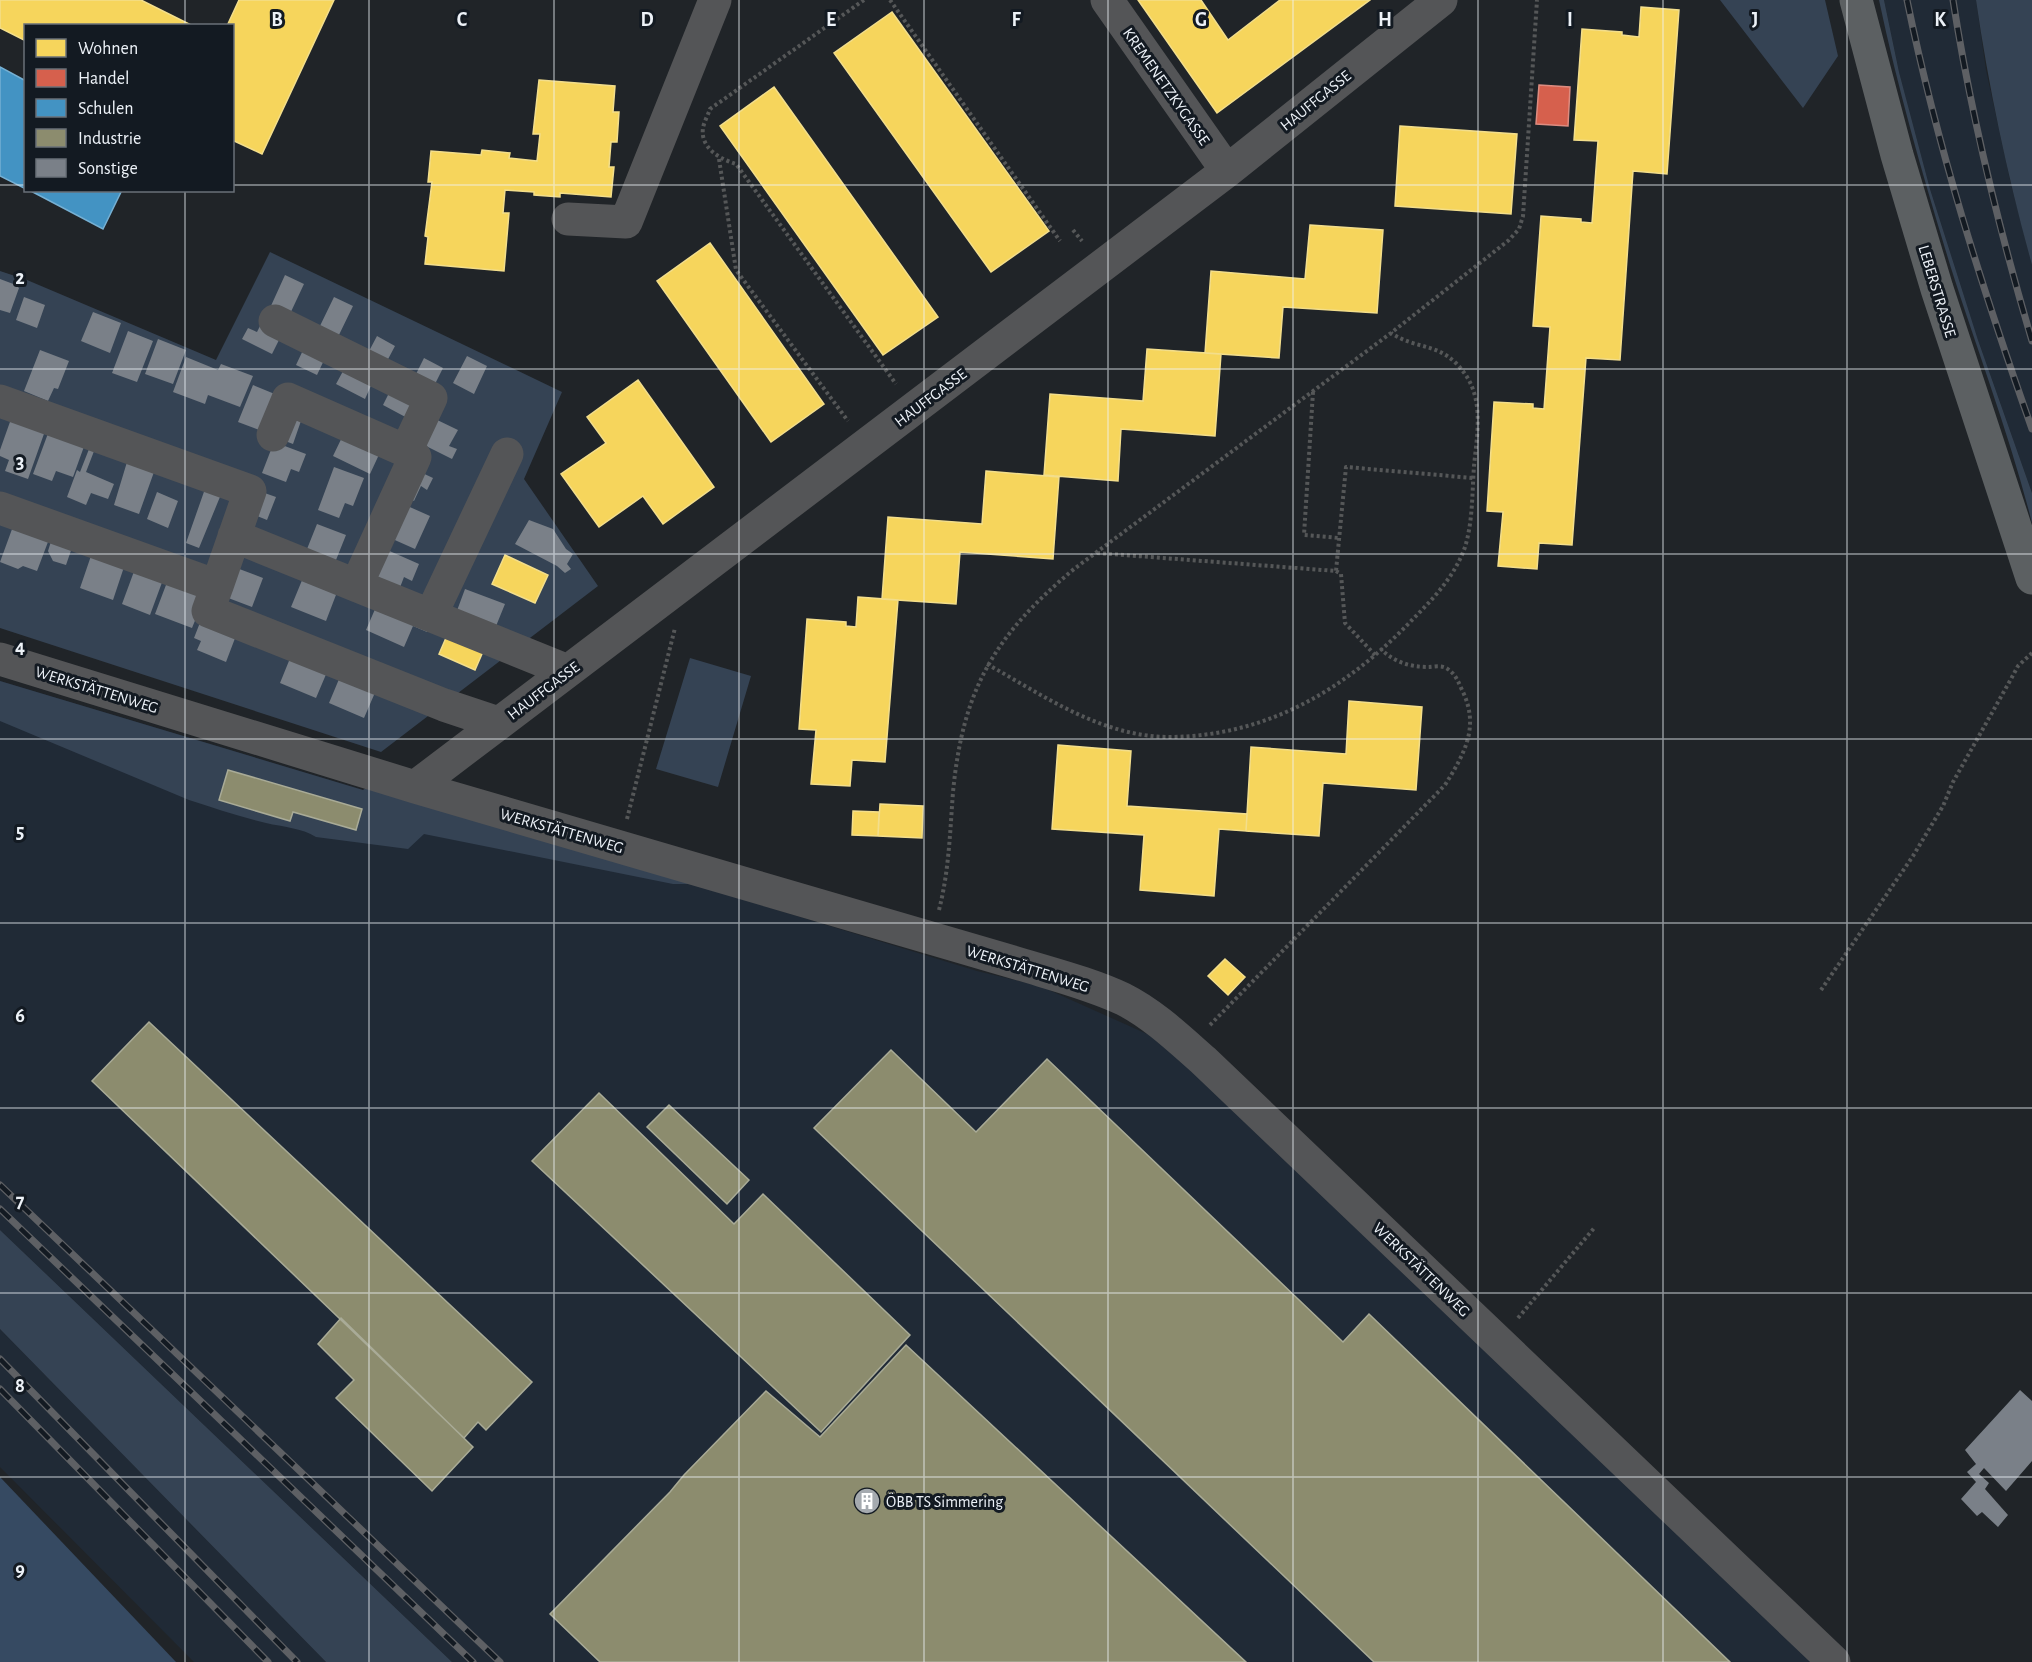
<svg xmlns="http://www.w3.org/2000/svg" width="2032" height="1662" font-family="'Alegreya Sans',sans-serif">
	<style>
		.built { fill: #202a36 }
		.green { fill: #354354 }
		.forest { fill: #364a62 }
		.homes { fill: #f6d55c; stroke: #f3de8b; stroke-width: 1.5 }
		.shops { fill: #d6604d; stroke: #dd8c80; stroke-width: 1.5 }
		.schools { fill: #4393c3; stroke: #76b0d3; stroke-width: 1.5 }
		.industry { fill: #8c8c6e; stroke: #a9ab97; stroke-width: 1.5 }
		.building { fill: #7a8088 }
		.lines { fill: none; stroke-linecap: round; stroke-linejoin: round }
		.path { stroke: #555758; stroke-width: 4; stroke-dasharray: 3 3; stroke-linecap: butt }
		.minor { stroke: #545557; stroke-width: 33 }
		.major { stroke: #5c6062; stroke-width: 33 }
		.rail-casing { stroke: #5e6064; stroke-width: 7 }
		.rail { stroke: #131a22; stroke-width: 4.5; stroke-dasharray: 14; stroke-linecap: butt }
		.grid { fill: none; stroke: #edf2f8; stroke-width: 1.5; stroke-opacity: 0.55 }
		.labels { text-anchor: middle; stroke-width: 6; stroke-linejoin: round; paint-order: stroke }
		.street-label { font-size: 16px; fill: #edf2f8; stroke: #131a22 }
		.poi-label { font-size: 16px; fill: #edf2f8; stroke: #131a22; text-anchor: start }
		.grid-label { font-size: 20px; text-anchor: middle; font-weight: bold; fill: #edf2f8; stroke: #131a22; stroke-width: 6; stroke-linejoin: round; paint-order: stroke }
	</style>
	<rect width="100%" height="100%" fill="#202428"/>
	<!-- built -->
	<path class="built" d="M1884,0H1976L1986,70L2010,180L2032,265V493L1978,340L1930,189L1899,72Z
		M0,681L363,790L366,788L693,884L977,971L1040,986L1165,1042L1818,1662H452L0,1230Z
		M0,1329L326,1662H194L0,1467Z"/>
	<!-- green -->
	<path class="green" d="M1720,0H1825L1838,56L1803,108Z
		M1879,0H1884L1899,72L1930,189L1978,340L2032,493V523C2010,436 1978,353 1951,268C1924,180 1898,90 1879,0Z
		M1976,0H2032V265C2008,178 1989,90 1976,0Z
		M270,252L562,392L524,479L598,586L381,752L0,628V271L27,280L216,360Z
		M690,658L751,676L718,787L656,769Z
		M0,681L363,790L366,788L693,884H673L424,834L408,849L316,837C302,828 283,827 266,823C240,817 214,808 189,800L0,721Z
		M0,1230L452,1662H326L0,1329Z"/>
	<!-- forest -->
	<path class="forest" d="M0,1477L176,1662H0Z"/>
	<!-- homes -->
	<path class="homes" d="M0,0H141L193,26H26V41L0,28Z
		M239,0H334L262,154L232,140V26H227Z
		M1138,0H1201L1228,40L1280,0H1370L1217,113Z
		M1641,7L1679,10L1667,174L1633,171L1620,360L1586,358L1572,545L1539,543L1537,569L1498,566L1503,512L1487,511L1494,402L1533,404V408L1544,409L1550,327L1533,326L1541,216L1581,219V222L1592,223L1598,141L1574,140L1582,29L1622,32V35L1639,37Z
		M892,12L1049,231L991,272L834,53Z
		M539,80L615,86L613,112H619L617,142H611L609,167H614L611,197L560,193V197L534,195V192L505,190L503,213H509L504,271L425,264L428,237L425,236L432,182H428L431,151L481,155L482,150L510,153L509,158L537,161L540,134H533Z
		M774,87L938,317L883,355L720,126Z
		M1400,126L1517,134L1511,214L1395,206Z
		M1310,225L1383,230L1377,313L1283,307L1279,358L1205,353L1211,271L1305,279Z
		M710,243L824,404L771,442L657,281Z
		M1147,349L1221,354L1215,436L1121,429L1118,481L1044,475L1050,394L1143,401Z
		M638,380L714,487L663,524L643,496L599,527L561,474L606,443L587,417Z
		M986,471L1059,477L1053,559L960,552L956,604L882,599L888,517L982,524Z
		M505,555L548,575L535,603L492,584Z
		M858,597L898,600L885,762L852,760L850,786L811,784L816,730L799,729L807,619L846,622V626L856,627Z
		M449,631L485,647L475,670L439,654Z
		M1349,701L1422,707L1416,790L1323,783L1319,836L1246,831L1251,747L1346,754Z
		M1058,745L1131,751L1127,806L1247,814L1246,831L1219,829L1214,896L1140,890L1144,835L1052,829Z
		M880,804L923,806L922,838L878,836Z
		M853,811L879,812L878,836L852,835Z
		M1225,959L1245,977L1228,995L1208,976Z"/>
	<!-- shops -->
	<path class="shops" d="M1539,85L1570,87L1568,126L1536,124Z"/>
	<!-- schools -->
	<path class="schools" d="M0,67L26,81V189L0,176Z
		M29,190H122L103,229Z"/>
	<!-- industry -->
	<path class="industry" d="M228,770L362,809L356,830L293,812L290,821L219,800Z
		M149,1022L532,1382L486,1430L478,1422L464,1438L92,1081Z
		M891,1050L976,1132L1047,1059L1343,1342L1369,1314L1730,1662H1374L814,1128Z
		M599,1093L734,1224L763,1194L910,1335L821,1432L532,1161Z
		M669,1105L749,1180L727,1204L647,1127Z
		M341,1318L473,1447L432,1491L336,1398L354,1380L318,1344Z
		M906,1345L1246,1662H600L550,1614L670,1492L684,1475L766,1391L820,1437Z"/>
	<!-- building -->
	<path class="building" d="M285,275L304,284L289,316L270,308Z
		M0,279L16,285L19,288L10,313L0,310Z
		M24,297L45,305L37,328L16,320Z
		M334,297L353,306L337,339L318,330Z
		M93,312L121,323L110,353L81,341Z
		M261,324L282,334L272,354L242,339L248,328L257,332Z
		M128,331L153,341L137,382L112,373Z
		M377,336L395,346L386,363L368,353Z
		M158,339L186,350L173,384L145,374Z
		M305,346L326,356L317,375L296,365Z
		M40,350L69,361L58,389L54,388L48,401L24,391Z
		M467,356L487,366L474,394L453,383Z
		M186,357L218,370L221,364L253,376L240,407L208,395L205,404L173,392Z
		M424,358L443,368L434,386L415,376Z
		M348,362L374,379L365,399L336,384Z
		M253,385L282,397L267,433L238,422Z
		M391,389L420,401L411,420L383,405Z
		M290,414L302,418L293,444L280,439Z
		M431,417L458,430L449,446L457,449L452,459L418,442Z
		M11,419L45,431L28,479L5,471L9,460L0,456V450Z
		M50,428L86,441L73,477L56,471L52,481L33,474Z
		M346,429L383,446L370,474L333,456Z
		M274,442L306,454L299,472L291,469L286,482L262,473Z
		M91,444L96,446L86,472L114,484L108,499L91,493L86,505L67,497L77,470L80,472Z
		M127,462L154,472L139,514L114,505Z
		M334,467L364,478L353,506L345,503L339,518L318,510Z
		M416,470L433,478L427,490L421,486L414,501L404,496Z
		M206,486L222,492L199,548L186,543Z
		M256,490L276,497L267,520L247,512Z
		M157,492L178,501L168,528L147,519Z
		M403,504L430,516L415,549L388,537Z
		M529,520L553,529L566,549L573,554L567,564L571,569L565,573L557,566L515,544Z
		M15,521L51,534L37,571L23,566L18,569L0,562Z
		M317,524L346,535L334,565L305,554Z
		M54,532L75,539L66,565L53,561L48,551Z
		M385,549L419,564L412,581L404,577L399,590L372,578Z
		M93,550L126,561L113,600L80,588Z
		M136,566L164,577L150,615L122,604Z
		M234,567L263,578L252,607L223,596Z
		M305,573L339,587L326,621L291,607Z
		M169,577L207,591L192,628L155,614Z
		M465,589L505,604L494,631L455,616Z
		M379,600L431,622L427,632L413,626L404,647L366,630Z
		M201,620L237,633L226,662L197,650L201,641L194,638Z
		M293,651L330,665L316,698L280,683Z
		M342,672L377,688L364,718L329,703Z
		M2020,1390L2032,1401V1461L2006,1491L1984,1468L1979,1474L1989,1483L1985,1489L2008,1515L1998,1527L1982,1512L1977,1516L1961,1499L1976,1482L1967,1472L1976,1464L1965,1450Z"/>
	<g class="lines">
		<!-- path -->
		<path class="path" d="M864,0L710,109C708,115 704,122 703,128C700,148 720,159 736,164L896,384
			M890,0L1060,241
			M719,159L736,270L848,421
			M1073,230L1082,241
			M1313,392L1304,535L1339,538
			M1097,553L1336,571L1346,467L1473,478
			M1336,571L1341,574L1345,623L1375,655
			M987,664C1044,696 1102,737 1170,737C1268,736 1346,689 1412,620C1433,599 1455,576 1465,547C1473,521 1472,493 1474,466C1477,435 1484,401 1465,374C1442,341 1418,351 1391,333
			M627,819L675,628
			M939,910C949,871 950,832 953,792C963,688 995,635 1074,569L1391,333L1509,240L1519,229L1523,216L1537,0
			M1821,990L1913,856L1943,806L1953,782L2011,679L2018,666L2032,653
			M1210,1025L1445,785C1465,753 1480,726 1462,690C1458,681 1455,673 1446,668C1441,665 1433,667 1428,667C1410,667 1394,662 1381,649
			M1518,1318L1595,1227"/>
		<!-- minor -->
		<path class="minor" d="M1107,0L1227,171
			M568,219L626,222L715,0
			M0,401L250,491L217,586
			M273,435L288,399L406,451L431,398L275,321
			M0,508L217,586L208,611L444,705L498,723
			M234,536L568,671
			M357,584L415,457L406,451
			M431,615L507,454
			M0,659L415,787L1023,965C1056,975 1091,984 1123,999C1153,1014 1179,1039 1204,1061L1834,1662
			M415,787L1227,171L1441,0"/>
		<!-- major -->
		<path class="major" d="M1856,0L1897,155L1937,289L2032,578"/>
		<!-- rail casing -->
		<g class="rail-casing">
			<path id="rail" d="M1907,0C1937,146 1982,288 2032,429
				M1953,0C1971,116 1999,229 2032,341
				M0,1185L500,1662
				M0,1209L473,1662
				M0,1359L297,1662
				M0,1389L268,1662"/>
		</g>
		<!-- rail -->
		<use href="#rail" class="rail"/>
	</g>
	<!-- grid -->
	<path class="grid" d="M185,0V26M369,0V1662M554,0V1662M739,0V1662M924,0V1662M1108,0V1662M1293,0V1662M1478,0V1662M1663,0V1662M1847,0V1662M0,185H26M232,185H2032M185,190V1662M0,369H2032M0,554H2032M0,739H2032M0,923H2032M0,1108H2032M0,1293H2032M0,1477H2032"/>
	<!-- icons -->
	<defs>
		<g id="building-disc" transform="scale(1.35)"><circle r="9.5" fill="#a5aaaf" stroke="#131a22"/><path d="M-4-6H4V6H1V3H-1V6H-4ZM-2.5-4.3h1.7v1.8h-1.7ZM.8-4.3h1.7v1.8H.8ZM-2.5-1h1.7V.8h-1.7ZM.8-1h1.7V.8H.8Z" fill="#fff"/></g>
	</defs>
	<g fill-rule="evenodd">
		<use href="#building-disc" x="867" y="1501"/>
	</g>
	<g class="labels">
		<!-- street labels -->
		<g class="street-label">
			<text transform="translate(1167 86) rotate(55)" y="6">KREMENETZKYGASSE</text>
			<text transform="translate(1315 100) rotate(-39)" y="6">HAUFFGASSE</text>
			<text transform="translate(1938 291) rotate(73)" y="6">LEBERSTRASSE</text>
			<text transform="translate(930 397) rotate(-37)" y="6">HAUFFGASSE</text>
			<text transform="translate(97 689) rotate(17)" y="6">WERKSTÄTTENWEG</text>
			<text transform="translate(543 690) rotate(-37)" y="6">HAUFFGASSE</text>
			<text transform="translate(562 830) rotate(16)" y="6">WERKSTÄTTENWEG</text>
			<text transform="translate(1028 968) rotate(17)" y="6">WERKSTÄTTENWEG</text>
			<text transform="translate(1422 1269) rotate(44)" y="6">WERKSTÄTTENWEG</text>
		</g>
		<!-- poi labels -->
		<g class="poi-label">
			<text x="886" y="1507">ÖBB TS Simmering</text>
		</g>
	</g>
	<g class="grid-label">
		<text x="277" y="26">B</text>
		<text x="462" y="26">C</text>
		<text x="647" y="26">D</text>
		<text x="831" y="26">E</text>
		<text x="1016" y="26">F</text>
		<text x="1201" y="26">G</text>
		<text x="1385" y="26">H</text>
		<text x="1570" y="26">I</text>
		<text x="1755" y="26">J</text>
		<text x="1940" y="26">K</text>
		<text x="20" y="284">2</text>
		<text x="20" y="468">3</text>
		<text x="20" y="653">4</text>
		<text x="20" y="838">5</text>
		<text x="20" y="1022">6</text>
		<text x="20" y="1207">7</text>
		<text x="20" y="1392">8</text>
		<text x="20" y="1576">9</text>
	</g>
	<!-- legend -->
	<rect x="24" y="24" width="210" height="168" fill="#131a22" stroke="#6a7078" stroke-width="1.5"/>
	<rect x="36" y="39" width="30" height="18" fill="#f6d55c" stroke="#6a7078" stroke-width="1.5"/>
	<text x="78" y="54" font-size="18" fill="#edf2f8">Wohnen</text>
	<rect x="36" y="69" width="30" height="18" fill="#d6604d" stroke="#6a7078" stroke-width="1.5"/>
	<text x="78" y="84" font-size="18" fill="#edf2f8">Handel</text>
	<rect x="36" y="99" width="30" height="18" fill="#4393c3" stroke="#6a7078" stroke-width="1.5"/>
	<text x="78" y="114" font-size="18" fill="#edf2f8">Schulen</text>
	<rect x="36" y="129" width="30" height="18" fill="#8c8c6e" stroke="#6a7078" stroke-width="1.5"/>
	<text x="78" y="144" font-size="18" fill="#edf2f8">Industrie</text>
	<rect x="36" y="159" width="30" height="18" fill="#7a8088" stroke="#6a7078" stroke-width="1.5"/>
	<text x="78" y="174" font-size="18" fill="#edf2f8">Sonstige</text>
</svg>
